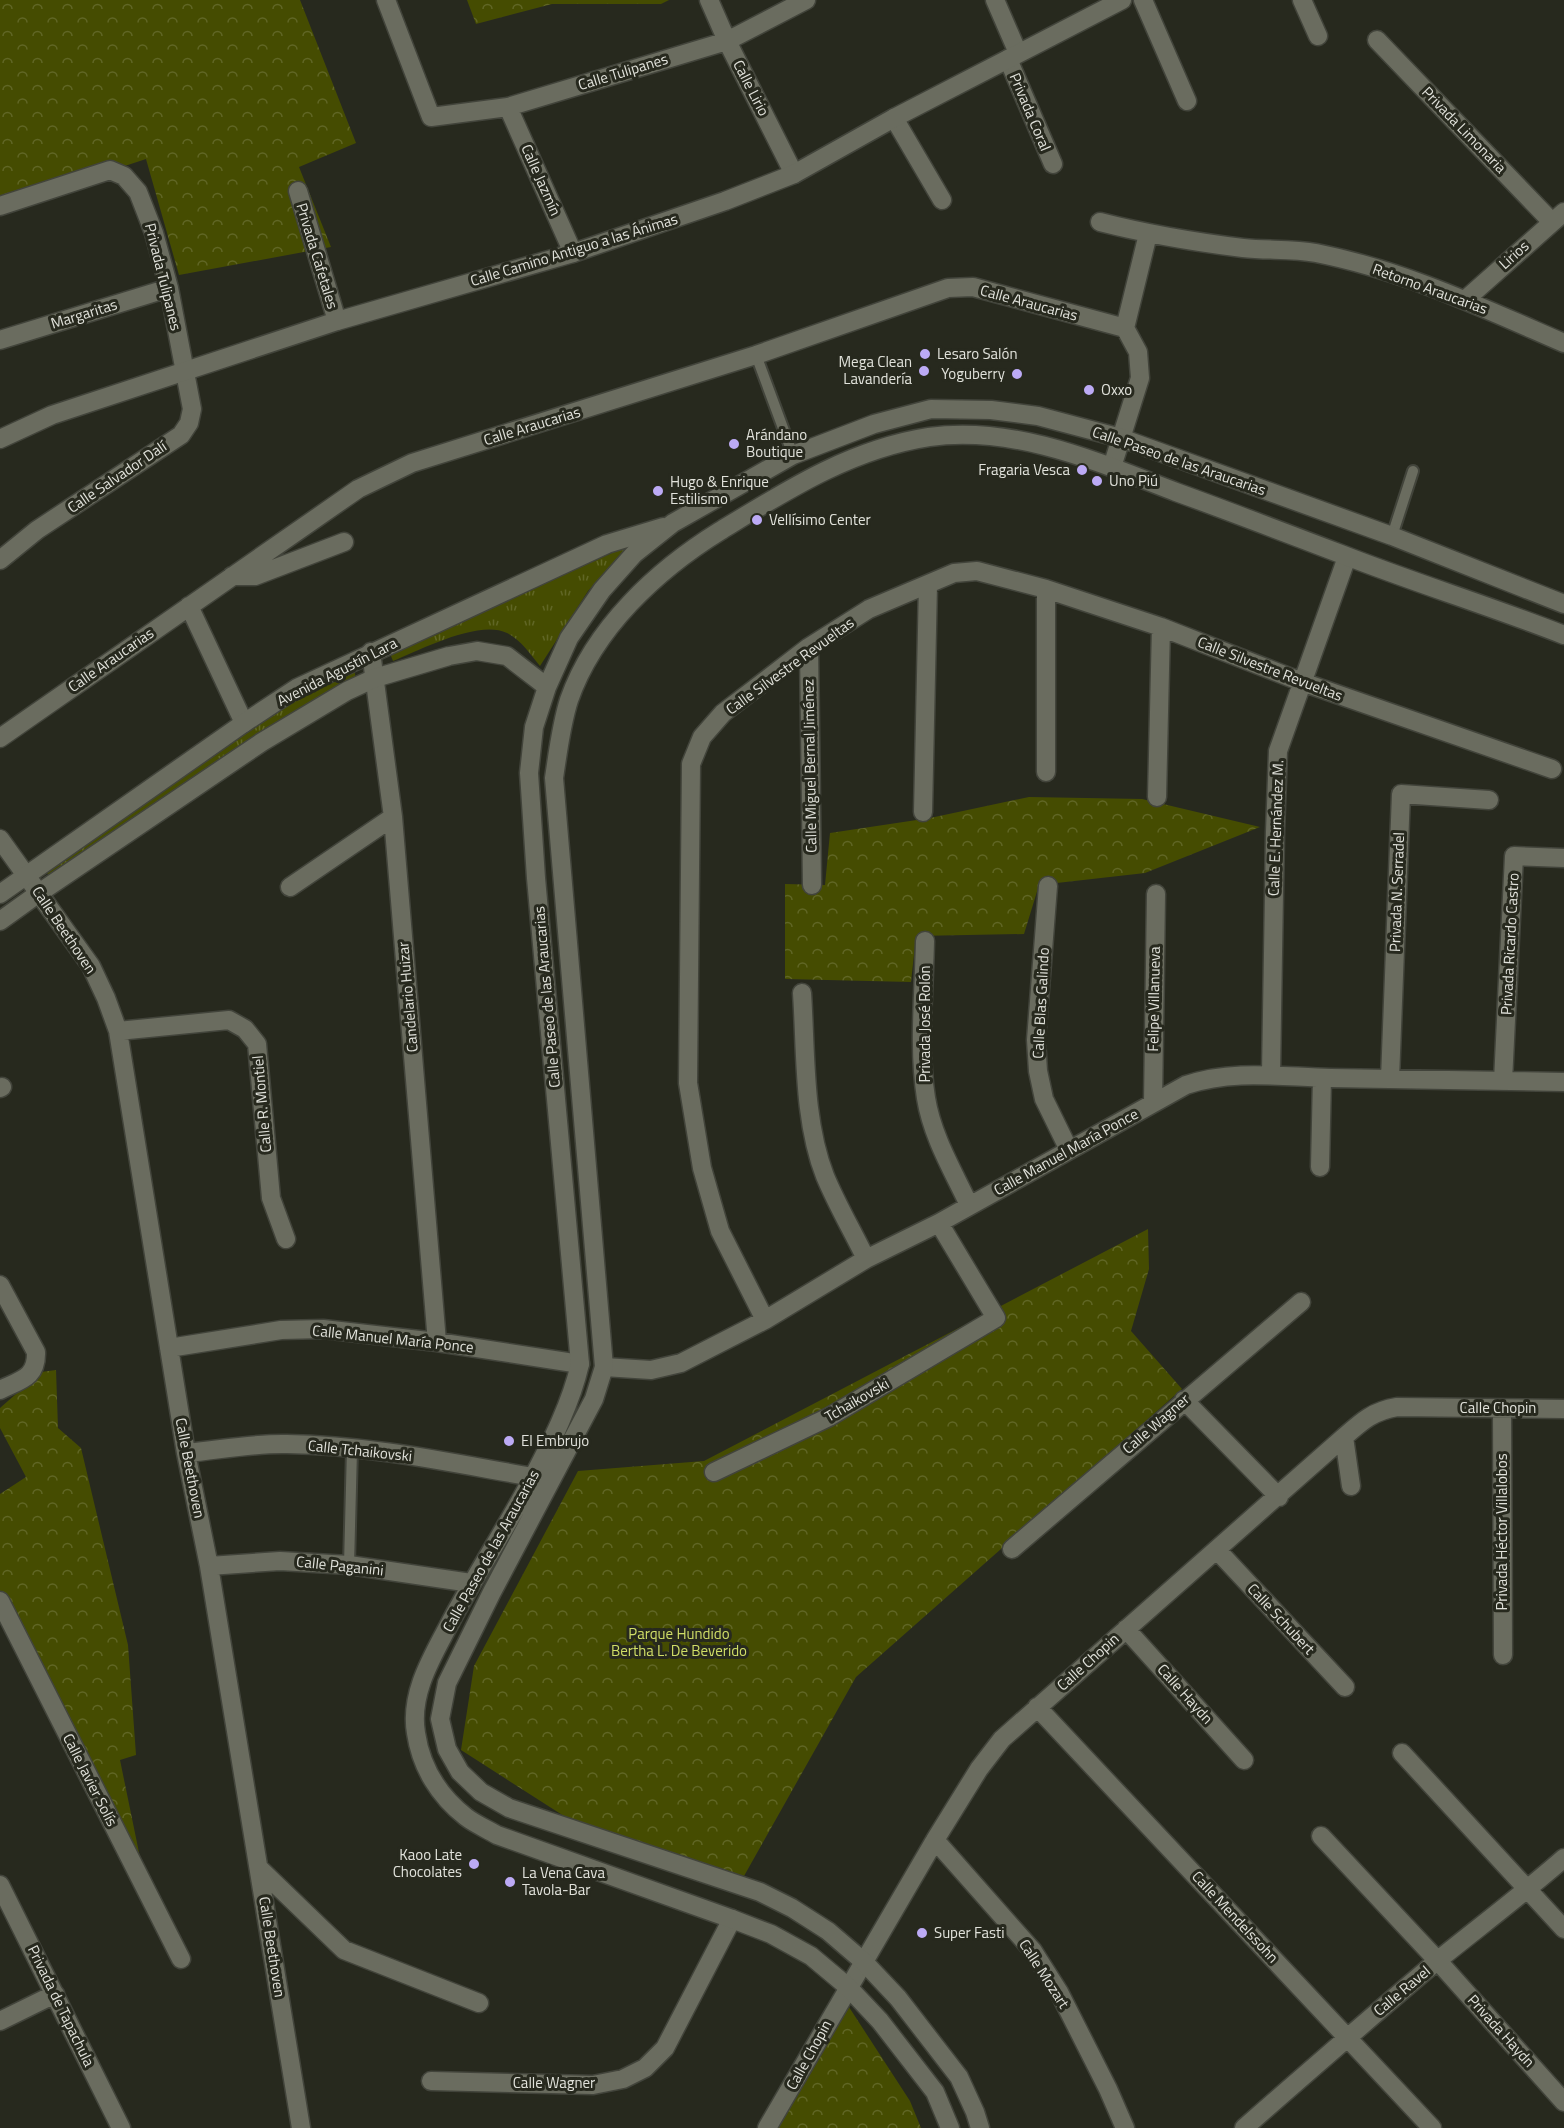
<svg xmlns="http://www.w3.org/2000/svg" width="1564" height="2128" font-family="'Titillium Web',sans-serif">
	<style>
		.grass { fill: url(#grass-tufts) }
		.forest { fill: url(#forest-crowns) }
		.lines { fill: none; stroke-linecap: round; stroke-linejoin: round }
		.lane-casing { stroke: #42443b; stroke-width: 14 }
		.street-casing { stroke: #42443b; stroke-width: 21 }
		.secondary-casing { stroke: #42443b; stroke-width: 21 }
		.lane { stroke: #6a6c5f; stroke-width: 10 }
		.street { stroke: #6a6c5f; stroke-width: 18 }
		.secondary { stroke: #6a6c5f; stroke-width: 18 }
		.poi-dot { fill: #bcaaf5; stroke: #27291e; stroke-width: 2 }
		.labels { text-anchor: middle; stroke-width: 6; stroke-linejoin: round; paint-order: stroke }
		.street-label { font-size: 15px; fill: #e1e2db; stroke: #27291e }
		.poi-label { font-size: 15px; fill: #e1e2db; stroke: #27291e; text-anchor: start }
		.park-label { font-size: 15px; fill: #d0de67; stroke: #27291e }
	</style>
	<defs>
		<pattern id="grass-tufts" width="24" height="20" patternUnits="userSpaceOnUse" patternTransform="scale(1.5)"><rect width="24" height="20" fill="#454c01"/><path d="M3 7l-1-3M5 7V3M7 7l1-3M15 17l-1-3M17 17v-4M19 17l1-3" fill="none" stroke="#606625"/></pattern>
		<pattern id="forest-crowns" width="20" height="18" patternUnits="userSpaceOnUse" patternTransform="scale(1.5)"><rect width="20" height="18" fill="#454c01"/><path d="M2 6a3 3 0 1 1 6 0M12 15a3 3 0 1 1 6 0" fill="none" stroke="#606625"/></pattern>
	</defs>
	<rect width="100%" height="100%" fill="#27291e"/>
	<!-- grass -->
	<path class="grass" d="M630,545L588,591L540,666C530,654 521,640 507,633C479,619 420,650 393,661L389,651Z
		M354,667L356,681L57,883L47,873L175,777L265,718Z"/>
	<!-- forest -->
	<path class="forest" d="M0,0H300L356,143L299,167L331,247L179,275L146,159L0,207Z
		M467,0H669L661,4H552L476,24Z
		M1029,797L1142,799L1260,827L1145,873L1039,885L1024,934L916,936L911,982L785,979V884L825,885L830,833L930,818Z
		M1148,1229L1149,1269L1131,1331L1182,1389L856,1677L744,1876L578,1825L461,1750L474,1666L578,1471L704,1461Z
		M56,1370L58,1428L81,1448L128,1645L136,1755L120,1760L143,1872L0,1600V1494L26,1477L0,1428V1408L41,1372Z
		M847,2004L910,2101L921,2128H761Z"/>
	<g class="lines">
		<!-- lane casing -->
		<g class="lane-casing">
			<path id="lane" d="M756,355L793,455
				M1392,536L1413,471
				M349,1565L352,1449"/>
		</g>
		<!-- street casing -->
		<g class="street-casing">
			<path id="street" d="M386,0L431,117L508,107L727,41L806,0
				M709,0L727,41L794,174
				M995,0L1018,53
				M1143,0L1187,101
				M1302,0L1318,36
				M1377,40L1551,221
				M1008,59L1053,164
				M508,107L573,253
				M894,118L942,200
				M298,191L337,321
				M0,206L110,170L124,176L138,192L154,233L169,288L192,409L189,423L181,435L37,530L0,560
				M1100,222C1147,234 1194,242 1243,248C1267,251 1292,248 1316,253C1403,270 1483,308 1564,343
				M1465,300L1564,212
				M0,340L169,288
				M1112,467L1140,378L1138,352L1125,328L1148,234
				M232,576H255L344,542
				M189,606L244,723
				M809,647L812,885
				M371,652L393,817L437,1342
				M0,738L358,489L412,463L756,355L948,288L973,287L1125,328
				M1046,772V589
				M1157,797L1161,627
				M923,812L928,584
				M0,839L91,966L106,998L118,1031L186,1453L209,1566L301,2128
				M1048,886L1036,1040L1038,1071L1044,1099L1069,1150
				M290,887L393,817
				M925,941C924,992 918,1048 926,1098C932,1136 953,1171 969,1205
				M802,993C806,1052 803,1120 825,1176C837,1205 853,1232 866,1259
				M118,1031L229,1020L245,1029L257,1044L271,1198L286,1239
				M1271,1074L1275,832L1278,751L1347,557
				M1390,1079L1401,794L1489,800
				M1503,1081L1514,856L1564,858
				M0,1088L2,1087
				M1153,1103L1156,894
				M1320,1167L1322,1078
				M0,1285L36,1352C37,1378 20,1380 0,1390
				M765,1320L720,1231L702,1168L688,1083L691,764L702,737L723,713L809,647L869,609L954,573L977,571L1046,589L1161,627L1302,682L1552,769
				M169,1348L281,1330L323,1329L437,1342L580,1364
				M604,1367L651,1370L681,1363L765,1320L866,1259L939,1223L1186,1085C1233,1069 1282,1077 1331,1078C1409,1079 1486,1081 1564,1082
				M1184,1400L1279,1497
				M1502,1409L1503,1655
				M1344,1437L1351,1486
				M186,1453C219,1450 254,1443 287,1444C369,1445 452,1463 533,1477
				M714,1472L829,1417L996,1318L939,1223
				M1012,1549L1301,1302
				M1217,1550L1345,1687
				M209,1566L280,1561L349,1565L471,1583
				M0,1601L181,1959
				M1126,1629L1244,1760
				M1037,1707L1432,2128
				M1402,1753L1564,1929
				M1321,1836L1438,1961L1564,2102
				M935,1840L1033,1951L1059,1992L1108,2089L1125,2128
				M260,1869L344,1950L479,2003
				M0,1885L121,2128
				M0,2021L55,1994
				M431,2081L593,2085L623,2079L645,2068L665,2048L732,1919
				M767,2128L935,1840L979,1769L1002,1739L1344,1437C1362,1421 1373,1411 1397,1407L1564,1409
				M1244,2128C1308,2072 1372,2016 1437,1961C1479,1927 1523,1894 1564,1858"/>
		</g>
		<!-- secondary casing -->
		<g class="secondary-casing">
			<path id="secondary" d="M0,439L52,415L337,321L573,253L725,201L794,174L894,118L1122,0
				M0,894L244,723L297,688L607,544L663,527
				M0,921L39,893L262,742L347,691L375,678L449,656L477,651L507,656L547,687
				M950,2128L935,2092L880,2021L848,1987L811,1956L771,1934L732,1919L497,1835C487,1829 475,1824 466,1817C439,1796 421,1767 416,1733C409,1692 434,1654 452,1619C478,1571 508,1525 533,1477C552,1441 571,1403 580,1364L536,878L529,773L534,727L547,687L569,638L602,590L634,554L673,523L793,455L874,424L931,409L991,410L1038,416L1121,438L1392,536L1564,604
				M980,2128L975,2112L959,2077L898,1998L864,1962L828,1931L792,1908L760,1892L509,1808L481,1792L460,1772L447,1749L440,1719L447,1683L492,1592L594,1399L604,1367L554,778C558,752 561,725 569,700C594,628 657,570 720,531C787,490 851,449 929,437C1015,425 1098,462 1176,492C1231,512 1286,533 1341,554C1415,583 1490,606 1564,635"/>
		</g>
		<!-- lane -->
		<use href="#lane" class="lane"/>
		<!-- street -->
		<use href="#street" class="street"/>
		<!-- secondary -->
		<use href="#secondary" class="secondary"/>
	</g>
	<!-- markers -->
	<g class="poi-dot">
		<circle cx="925" cy="354" r="6"/>
		<circle cx="924" cy="371" r="6"/>
		<circle cx="1017" cy="374" r="6"/>
		<circle cx="1089" cy="390" r="6"/>
		<circle cx="734" cy="444" r="6"/>
		<circle cx="1082" cy="470" r="6"/>
		<circle cx="1097" cy="481" r="6"/>
		<circle cx="658" cy="491" r="6"/>
		<circle cx="757" cy="520" r="6"/>
		<circle cx="509" cy="1441" r="6"/>
		<circle cx="474" cy="1864" r="6"/>
		<circle cx="510" cy="1882" r="6"/>
		<circle cx="922" cy="1933" r="6"/>
	</g>
	<g class="labels">
		<!-- street labels -->
		<g class="street-label">
			<text transform="translate(623 72) rotate(-17)" y="5">Calle Tulipanes</text>
			<text transform="translate(751 88) rotate(63)" y="5">Calle Lirio</text>
			<text transform="translate(1030 112) rotate(67)" y="5">Privada Coral</text>
			<text transform="translate(1464 130) rotate(46)" y="5">Privada Limonaria</text>
			<text transform="translate(541 180) rotate(66)" y="5">Calle Jazmín</text>
			<text transform="translate(574 250) rotate(-17)" y="5">Calle Camino Antiguo a las Ánimas</text>
			<text transform="translate(1514 255) rotate(-42)" y="5">Lirios</text>
			<text transform="translate(317 256) rotate(73)" y="5">Privada Cafetales</text>
			<text transform="translate(163 277) rotate(76)" y="5">Privada Tulipanes</text>
			<text transform="translate(1430 289) rotate(20)" y="5">Retorno Araucarias</text>
			<text transform="translate(1029 303) rotate(15)" y="5">Calle Araucarias</text>
			<text transform="translate(84 314) rotate(-17)" y="5">Margaritas</text>
			<text transform="translate(532 426) rotate(-17)" y="5">Calle Araucarias</text>
			<text transform="translate(1179 461) rotate(19)" y="5">Calle Paseo de las Araucarias</text>
			<text transform="translate(117 477) rotate(-34)" y="5">Calle Salvador Dalí</text>
			<text transform="translate(111 660) rotate(-35)" y="5">Calle Araucarias</text>
			<text transform="translate(790 666) rotate(-36)" y="5">Calle Silvestre Revueltas</text>
			<text transform="translate(1270 669) rotate(21)" y="5">Calle Silvestre Revueltas</text>
			<text transform="translate(337 672) rotate(-27)" y="5">Avenida Agustín Lara</text>
			<text transform="translate(810 766) rotate(-91)" y="5">Calle Miguel Bernal Jiménez</text>
			<text transform="translate(1276 828) rotate(-88)" y="5">Calle E. Hernández M.</text>
			<text transform="translate(1397 892) rotate(-88)" y="5">Privada N. Serradel</text>
			<text transform="translate(64 930) rotate(56)" y="5">Calle Beethoven</text>
			<text transform="translate(1510 944) rotate(-87)" y="5">Privada Ricardo Castro</text>
			<text transform="translate(408 997) rotate(-95)" y="5">Candelario Huizar</text>
			<text transform="translate(547 997) rotate(-95)" y="5">Calle Paseo de las Araucarias</text>
			<text transform="translate(1154 999) rotate(-89)" y="5">Felipe Villanueva</text>
			<text transform="translate(1041 1003) rotate(-87)" y="5">Calle Blas Galindo</text>
			<text transform="translate(925 1024) rotate(-90)" y="5">Privada José Rolón</text>
			<text transform="translate(262 1104) rotate(-95)" y="5">Calle R. Montiel</text>
			<text transform="translate(1066 1152) rotate(-29)" y="5">Calle Manuel María Ponce</text>
			<text transform="translate(393 1339) rotate(6)" y="5">Calle Manuel María Ponce</text>
			<text transform="translate(857 1400) rotate(-30)" y="5">Tchaikovski</text>
			<text x="1498" y="1413">Calle Chopin</text>
			<text transform="translate(1156 1424) rotate(-41)" y="5">Calle Wagner</text>
			<text transform="translate(360 1451) rotate(6)" y="5">Calle Tchaikovski</text>
			<text transform="translate(190 1468) rotate(79)" y="5">Calle Beethoven</text>
			<text transform="translate(1502 1532) rotate(-90)" y="5">Privada Héctor Villalobos</text>
			<text transform="translate(491 1551) rotate(-61)" y="5">Calle Paseo de las Araucarias</text>
			<text transform="translate(340 1566) rotate(6)" y="5">Calle Paganini</text>
			<text transform="translate(1281 1619) rotate(47)" y="5">Calle Schubert</text>
			<text transform="translate(1088 1662) rotate(-42)" y="5">Calle Chopin</text>
			<text transform="translate(1185 1694) rotate(48)" y="5">Calle Haydn</text>
			<text transform="translate(90 1780) rotate(63)" y="5">Calle Javier Solís</text>
			<text transform="translate(1235 1917) rotate(47)" y="5">Calle Mendelssohn</text>
			<text transform="translate(272 1947) rotate(81)" y="5">Calle Beethoven</text>
			<text transform="translate(1044 1974) rotate(57)" y="5">Calle Mozart</text>
			<text transform="translate(1402 1991) rotate(-40)" y="5">Calle Ravel</text>
			<text transform="translate(61 2006) rotate(64)" y="5">Privada de Tapachula</text>
			<text transform="translate(1501 2031) rotate(48)" y="5">Privada Haydn</text>
			<text transform="translate(809 2055) rotate(-61)" y="5">Calle Chopin</text>
			<text x="554" y="2088">Calle Wagner</text>
		</g>
		<!-- poi labels -->
		<g class="poi-label">
			<text x="937" y="359">Lesaro Salón</text>
			<text x="912" y="367" text-anchor="end">Mega Clean<tspan x="912" dy="17">Lavandería</tspan></text>
			<text x="1005" y="379" text-anchor="end">Yoguberry</text>
			<text x="1101" y="395">Oxxo</text>
			<text x="746" y="440">Arándano<tspan x="746" dy="17">Boutique</tspan></text>
			<text x="1070" y="475" text-anchor="end">Fragaria Vesca</text>
			<text x="1109" y="486">Uno Piú</text>
			<text x="670" y="487">Hugo &amp; Enrique<tspan x="670" dy="17">Estilismo</tspan></text>
			<text x="769" y="525">Vellísimo Center</text>
			<text x="521" y="1446">El Embrujo</text>
			<text x="462" y="1860" text-anchor="end">Kaoo Late<tspan x="462" dy="17">Chocolates</tspan></text>
			<text x="522" y="1878">La Vena Cava<tspan x="522" dy="17">Tavola-Bar</tspan></text>
			<text x="934" y="1938">Super Fasti</text>
		</g>
		<!-- park labels -->
		<g class="park-label">
			<text x="679" y="1639">Parque Hundido<tspan x="679" dy="17">Bertha L. De Beverido</tspan></text>
		</g>
	</g>
</svg>
